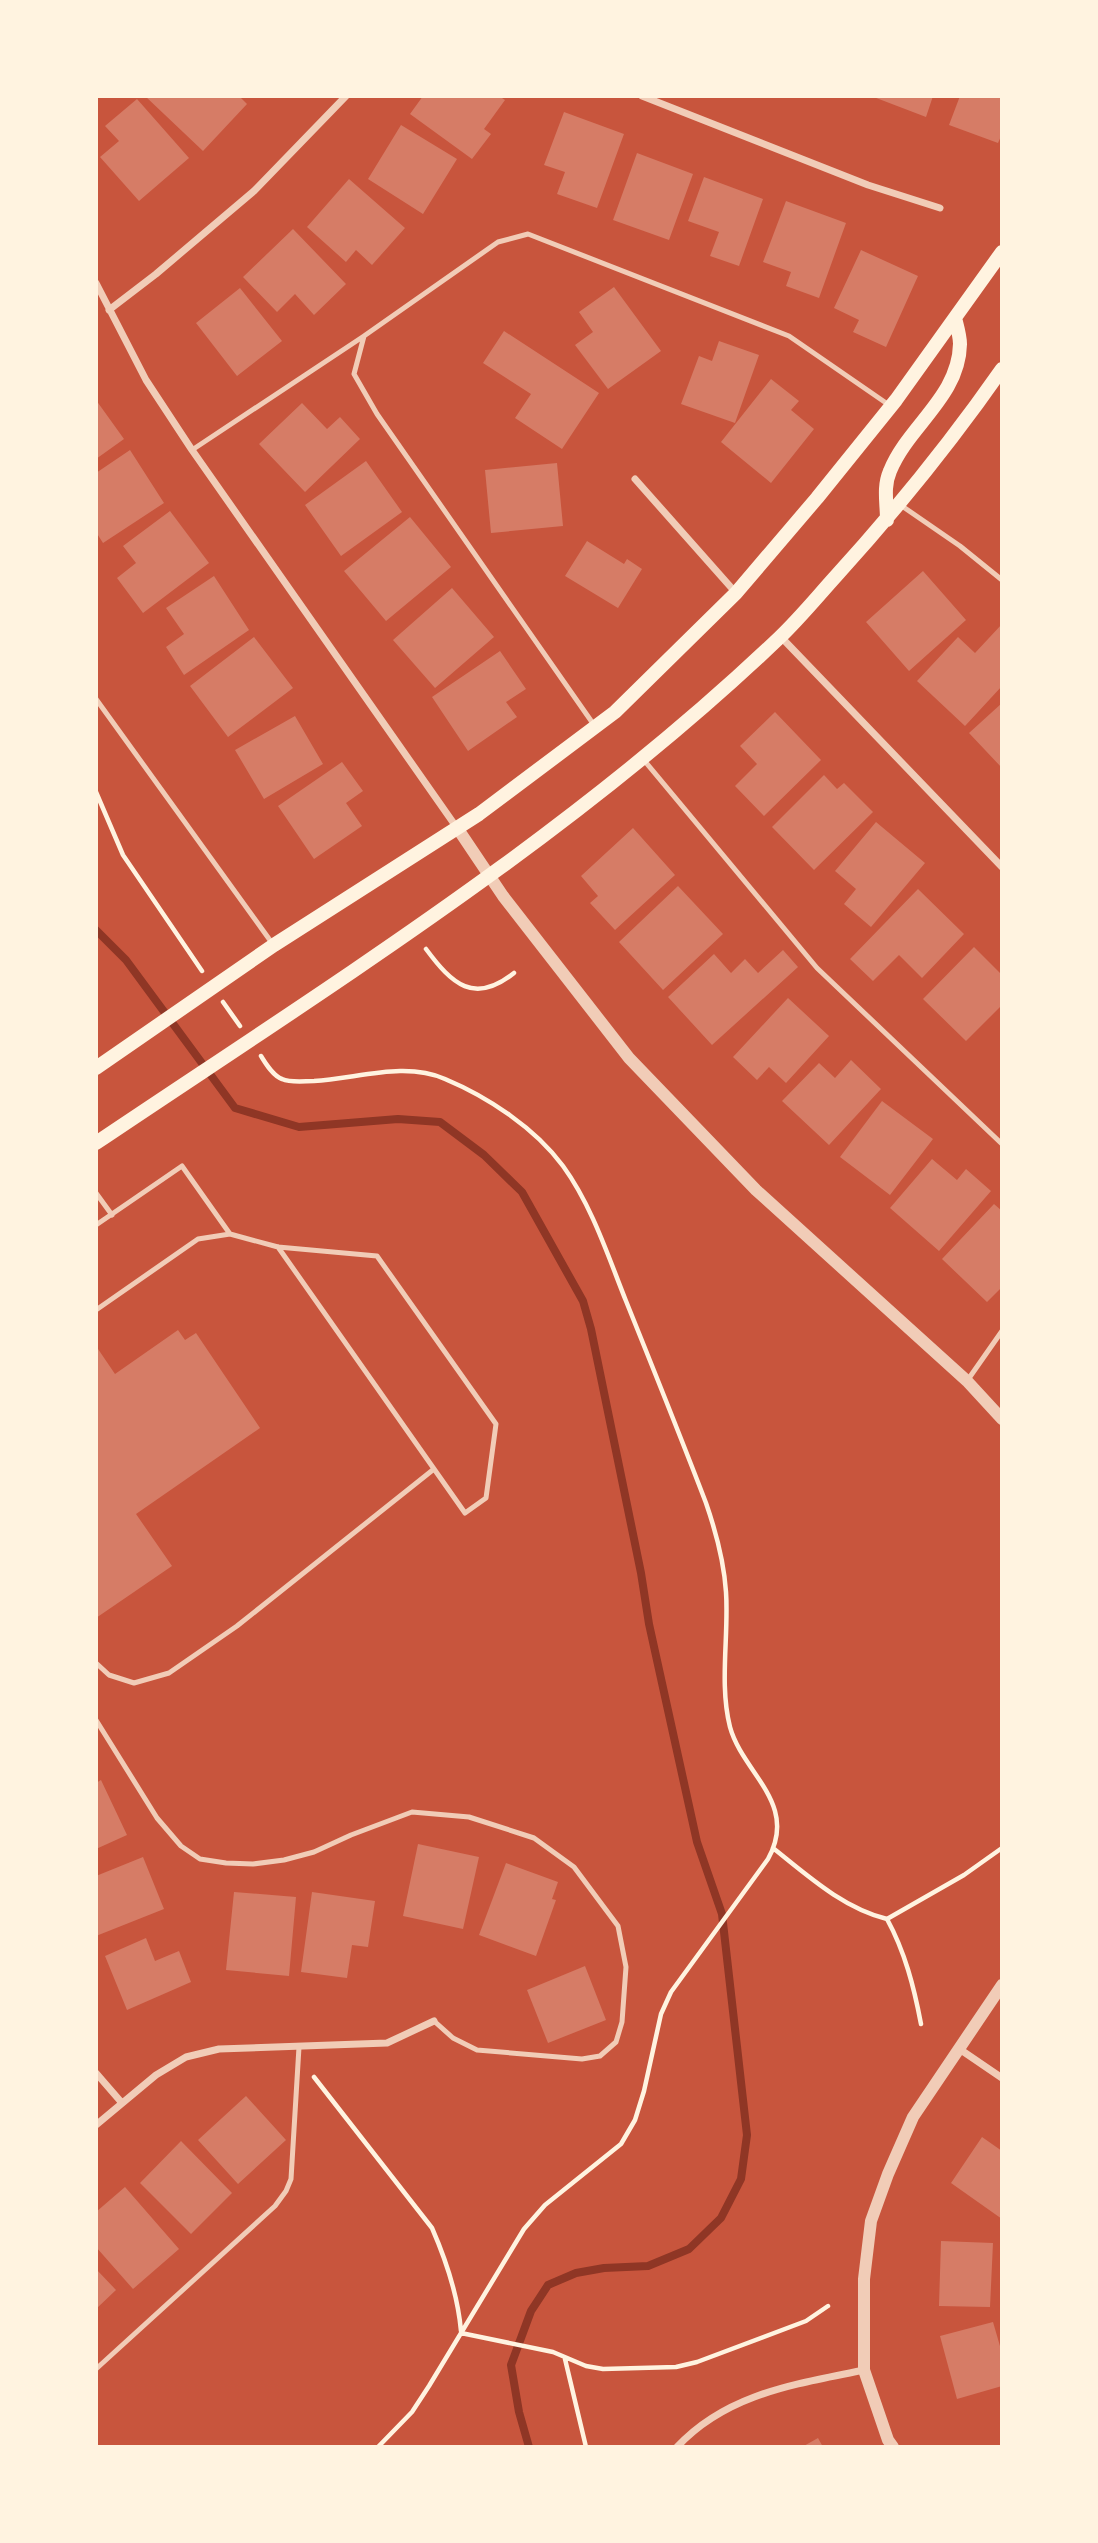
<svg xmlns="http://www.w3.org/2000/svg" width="1098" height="2543" font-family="'Nunito Sans',sans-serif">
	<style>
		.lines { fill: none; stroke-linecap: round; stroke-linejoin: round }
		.stream { stroke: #8f3625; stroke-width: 8 }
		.building { fill: #d67c66 }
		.path { stroke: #fff3e0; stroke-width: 4.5 }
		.service { stroke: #f1ccb7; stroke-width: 5 }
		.minor { stroke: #f1ccb7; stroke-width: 7 }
		.tertiary { stroke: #f1ccb7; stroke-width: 12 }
		.secondary { stroke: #fff3e0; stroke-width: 14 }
	</style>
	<rect width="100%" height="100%" fill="#c8553d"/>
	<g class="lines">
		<!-- stream -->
		<path class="stream" d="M96,930L126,960L235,1108L299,1127L398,1119L440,1122L484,1155L522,1192L583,1301L591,1329L641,1573L649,1624L697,1842L722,1914L747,2135L741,2179L721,2218L689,2249L648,2266L604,2268L576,2273L548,2285L531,2311L511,2365L519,2412L529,2447"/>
	</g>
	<!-- building -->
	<path class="building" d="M145,96H239L247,104L203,151Z
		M423,96H499L505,100L484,129L491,134L472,159L410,114Z
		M871,96H933L926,117Z
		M960,96H1002V134L998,143L949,125Z
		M137,99L189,158L139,201L100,157L119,141L105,126Z
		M564,112L624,134L597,208L557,194L565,172L544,165Z
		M401,125L457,159L423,214L368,179Z
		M637,153L693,174L669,240L613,220Z
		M704,177L763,199L739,266L710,256L719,232L688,221Z
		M349,179L405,228L372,265L356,250L346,262L307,227Z
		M786,201L846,223L819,298L786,286L791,272L763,262Z
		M293,229L346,284L314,315L295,294L277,312L243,277Z
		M861,250L918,276L886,347L853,332L859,320L834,308Z
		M614,287L661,351L608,389L575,345L593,332L579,312Z
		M240,288L282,341L237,376L196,323Z
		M504,331L599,393L562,449L515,418L531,394L483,363Z
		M719,341L759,355L735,423L681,404L699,356L712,361Z
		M771,379L799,401L791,410L814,429L771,483L721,442Z
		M96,400L124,439L96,459Z
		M302,403L327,429L340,417L360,439L305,492L259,444Z
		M130,450L164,503L103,543L96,532V473Z
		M366,461L402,512L341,556L305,505Z
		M557,463L563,526L491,533L485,470Z
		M170,511L209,563L143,613L117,578L136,563L123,546Z
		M410,517L451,567L386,621L344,571Z
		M587,541L624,564L627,559L642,569L618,608L565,576Z
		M923,571L966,620L909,671L866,622Z
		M214,576L249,630L184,675L166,647L184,634L166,608Z
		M452,588L494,637L435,688L393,640Z
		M1002,624V686L965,726L917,681L958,637L975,653Z
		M254,637L293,688L228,737L190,686Z
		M500,651L526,689L506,702L517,717L468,751L432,697Z
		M1002,703V768L969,733Z
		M775,712L821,760L764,816L735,786L757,764L740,746Z
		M295,716L323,764L264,799L235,750Z
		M342,762L363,791L346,803L362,826L314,859L278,806Z
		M824,775L837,789L844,783L873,812L814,870L772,827Z
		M876,822L925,863L871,927L844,904L856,889L835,871Z
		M633,828L675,875L615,930L590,903L598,896L581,876Z
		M678,886L723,934L663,990L619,942Z
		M918,889L964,934L922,978L899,955L873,981L850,959Z
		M974,947L1002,975V1005L966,1041L923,999Z
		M783,950L798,967L712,1045L668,997L714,954L731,973L745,959L758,973Z
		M788,998L829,1036L786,1083L769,1067L757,1080L733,1057Z
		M851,1060L881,1089L829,1145L782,1101L819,1063L835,1078Z
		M882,1101L933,1139L890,1195L840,1157Z
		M932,1159L957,1180L966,1169L991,1191L939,1251L890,1208Z
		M994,1204L1002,1211V1287L987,1302L942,1259Z
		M178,1330L185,1340L196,1333L260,1428L136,1514L172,1566L96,1618V1346L115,1374Z
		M101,1780L127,1835L96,1849V1783Z
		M418,1844L479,1857L463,1929L403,1916Z
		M143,1857L164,1909L96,1936V1876Z
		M506,1863L558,1882L552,1899L556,1900L536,1956L479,1935Z
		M234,1892L296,1897L289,1976L226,1970Z
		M312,1892L375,1901L368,1947L352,1945L347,1978L301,1972Z
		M146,1938L155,1961L179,1951L191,1982L127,2010L105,1956Z
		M585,1966L606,2020L548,2043L527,1990Z
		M246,2096L286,2140L238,2184L198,2140Z
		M982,2137L1002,2151V2219L951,2183Z
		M181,2141L232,2193L191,2234L140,2183Z
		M125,2187L179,2249L133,2289L96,2247V2212Z
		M941,2241L993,2243L990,2307L939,2306Z
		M96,2269L116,2290L96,2309Z
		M993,2322L1002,2353V2386L957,2399L940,2336Z
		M818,2438L823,2447H802Z"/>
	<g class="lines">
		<!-- path -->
		<path class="path" d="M96,792L123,855L202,971
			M426,949C452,984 474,1005 514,973
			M223,1002L240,1026
			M261,1056C266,1064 273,1076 282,1079C291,1083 304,1081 314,1081C356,1079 404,1061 445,1079C488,1097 535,1128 563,1166C592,1206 608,1256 626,1301C653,1368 680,1435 706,1503C716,1532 724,1561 726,1592C729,1635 719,1684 730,1727C743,1774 799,1803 768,1859L671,1992L661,2014L644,2091L635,2120L621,2144L545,2205L524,2229L429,2386L412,2412L378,2447
			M773,1848C808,1876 843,1908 887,1919L964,1875L1002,1848
			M887,1919C905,1952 914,1987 921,2024
			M314,2077L432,2228C446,2260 458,2297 461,2331
			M461,2333L553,2352L586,2366L603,2369L676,2367L697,2362L806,2321L828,2306
			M565,2359L586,2447"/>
		<!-- service -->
		<path class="service" d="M192,450L364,336
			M899,504L960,546L1002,580
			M96,699L272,943
			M594,725L377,414L354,374L364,336L498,242L528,234L789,336L889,405
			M643,759L817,968L1002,1144
			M96,1193L112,1215
			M96,1225L182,1166L230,1234L278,1247L377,1256L496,1424L486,1498L465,1513L278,1247
			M96,1310L198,1239L230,1234
			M967,1381L1002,1331
			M96,1663L109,1675L134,1683L169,1673L237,1626L434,1469
			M96,1720L157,1818L181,1846L200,1859L226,1863L253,1864L284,1860L314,1852L351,1835L412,1812L469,1817L534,1838L574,1867L618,1926L626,1967L622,2022L616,2042L600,2056L582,2059L477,2050L453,2038L434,2021
			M96,2369L275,2206L286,2191L291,2179L299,2047"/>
		<!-- minor -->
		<path class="minor" d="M642,96L868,185L940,208
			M96,283L146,380L192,450L457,828
			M109,310L156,274L254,191L346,96
			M635,479L736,593
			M781,637L1002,867
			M958,2048L1002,2078
			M96,2073L122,2103
			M96,2125L156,2075L186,2057L219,2049L387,2043L434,2021
			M677,2447C727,2393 797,2384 864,2370"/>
		<!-- tertiary -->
		<path class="tertiary" d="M458,829L503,896L629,1058L756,1190L967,1381L1002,1419
			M893,2447L888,2440L864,2370V2279L871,2221L888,2174L913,2117L1002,1985"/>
		<!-- secondary -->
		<path class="secondary" d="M887,520C887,503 883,487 890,471C908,426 959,397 960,344C960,336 957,326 955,318
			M96,1068L274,945L479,814L615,712L736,593L817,498L896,400L1002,252
			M96,1143C331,985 574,834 779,638C799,619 817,597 836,576C896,510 951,442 1002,369"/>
	</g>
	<!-- border -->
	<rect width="1098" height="2543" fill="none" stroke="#fff3e0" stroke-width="196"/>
</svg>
